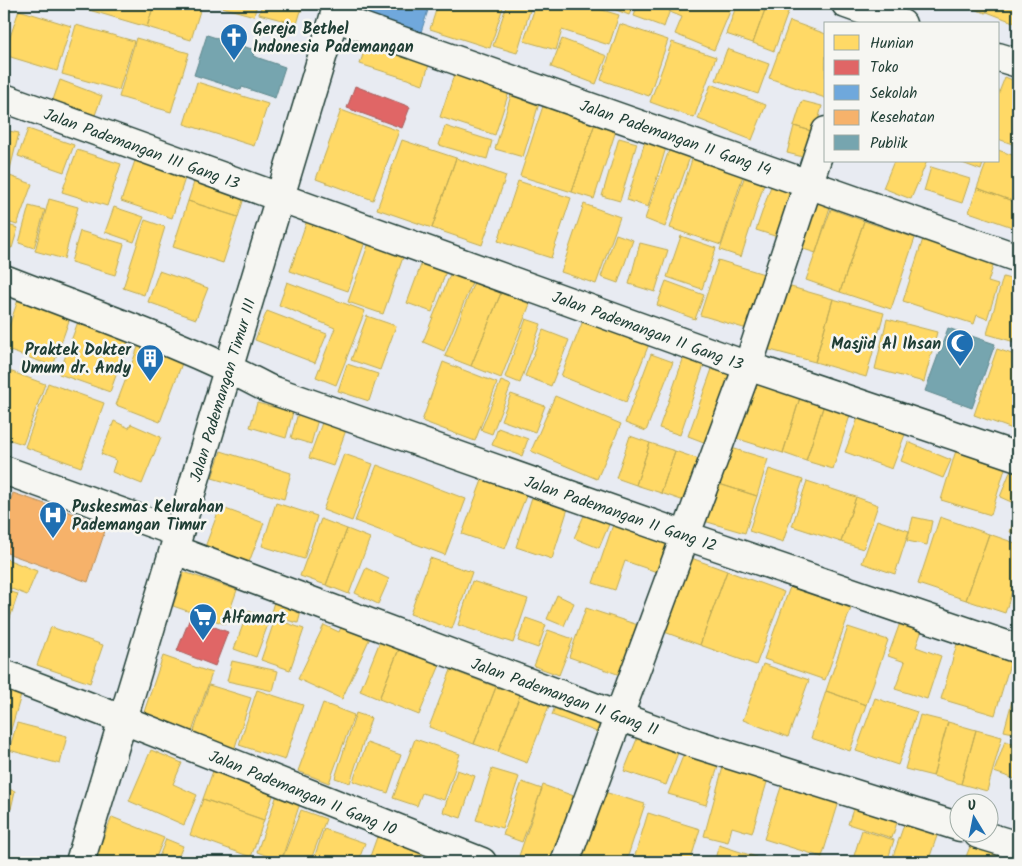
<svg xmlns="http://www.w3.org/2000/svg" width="1022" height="866" font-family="Kalam,sans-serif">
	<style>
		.homes { fill: #ffd966; stroke: #bcaa57 }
		.shops { fill: #e06666; stroke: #a65a57 }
		.schools { fill: #6fa8dc; stroke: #5788aa }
		.health { fill: #f6b26b; stroke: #b68f5a }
		.public { fill: #76a5af; stroke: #5c868a }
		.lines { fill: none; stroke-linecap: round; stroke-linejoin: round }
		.minor-casing { stroke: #1f3d34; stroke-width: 31 }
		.minor { stroke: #f6f6f2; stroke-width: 28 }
		.labels { text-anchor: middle; stroke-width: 5; stroke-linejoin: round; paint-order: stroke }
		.poi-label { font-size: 16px; font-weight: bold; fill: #1f3d34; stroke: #f6f6f2; text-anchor: start }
		.street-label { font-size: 16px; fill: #1f3d34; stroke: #f6f6f2 }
	</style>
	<rect width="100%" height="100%" fill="#e8ebf2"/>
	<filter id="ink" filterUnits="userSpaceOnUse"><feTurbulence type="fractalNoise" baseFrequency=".02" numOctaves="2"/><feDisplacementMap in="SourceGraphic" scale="10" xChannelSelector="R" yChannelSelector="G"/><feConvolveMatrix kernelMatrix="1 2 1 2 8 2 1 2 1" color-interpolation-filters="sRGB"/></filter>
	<g filter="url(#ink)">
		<!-- homes -->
		<path class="homes" d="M91,4H154L147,27L89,10Z
			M154,4H202L191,40L147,27Z
			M211,4H257L254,16Z
			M262,4H303L297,24L259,14Z
			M438,4H504L490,48L430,29Z
			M507,4H532L517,53L493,46Z
			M536,4H582L619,15L609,45L562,30L556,50L524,41Z
			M607,4H634L629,15L606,6Z
			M638,4H672L664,27L634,16Z
			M674,4H733L714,50L675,34L682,17L670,12Z
			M737,4H767L753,43L726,34Z
			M767,4H791L774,51L753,43Z
			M959,4H989L986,13Z
			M990,4H1018V24L987,12Z
			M19,10L71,26L57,71L4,55Z
			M790,21L826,34L825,98L769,78Z
			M620,24L668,40L649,96L601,80Z
			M76,25L134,41L119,90L62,74Z
			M136,38L189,53L171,112L119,97Z
			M368,38L431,58L423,84L360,64Z
			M562,39L607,56L596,84L551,67Z
			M672,42L716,57L694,118L650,102Z
			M727,49L769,64L758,94L716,80Z
			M456,69L511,86L495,135L440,117Z
			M1005,77L1018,82V146L998,139V95Z
			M60,80L102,96L95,115L53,100Z
			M197,82L268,104L254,146L184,124Z
			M711,84L766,105L752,140L698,119Z
			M512,92L540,100L523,157L495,149Z
			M545,100L597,117L572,192L520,176Z
			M802,101L822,106L815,132L794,126Z
			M341,110L399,131L373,200L316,179Z
			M597,117L618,124L594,199L572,192Z
			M445,126L492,141L487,159L439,145Z
			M794,126L815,132L807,158L787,153Z
			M28,129L74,145L64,172L18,156Z
			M4,130L19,133L10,169L4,167Z
			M647,135L668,141L648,207L627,200Z
			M619,138L637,143L620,201L602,196Z
			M402,140L456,158L432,228L377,209Z
			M77,150L121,164L107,206L62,192Z
			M669,150L690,157L665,227L645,219Z
			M695,150L746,166L721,245L670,228Z
			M998,150L1018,157V203L977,188L987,161H998Z
			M137,155L187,172L172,218L121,201Z
			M456,158L506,176L482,245L432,228Z
			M894,161H927L911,199L883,188Z
			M957,161H984L981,170Z
			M931,167L970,179L962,203L924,191Z
			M7,175L32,184L17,225L4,221V183Z
			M196,176L246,192L238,217L188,201Z
			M774,177L803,187L784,239L756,230Z
			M744,178L764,184L741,257L720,250Z
			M518,181L571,198L551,258L498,241Z
			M977,188L1018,203V229L969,212Z
			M812,190L833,197L816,253L794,246Z
			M49,199L78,207L64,259L35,251Z
			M188,201L238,217L223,263L173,247Z
			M584,204L620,217L596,284L561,272Z
			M29,206L45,210L34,248L19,243Z
			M114,207L144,217L134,242L105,232Z
			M831,209L864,221L840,292L806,280Z
			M309,214L368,233L348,291L290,271Z
			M145,220L165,227L144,295L123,288Z
			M864,221L915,238L891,309L840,292Z
			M4,224L18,228L12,248L4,246Z
			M80,231L124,244L115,275L71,262Z
			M616,234L633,240L618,283L601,277Z
			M681,236L716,248L702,289L667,277Z
			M371,237L406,249L383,314L348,302Z
			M923,239L994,263L988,282L998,285L987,319L977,315L974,324L903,301Z
			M640,243L668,250L655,292L629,284Z
			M425,254L449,262L432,312L407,303Z
			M718,260L764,274L747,329L700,315Z
			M453,267L475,275L444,351L423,342Z
			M159,271L208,288L196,319L148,302Z
			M1003,277L1018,281V343L987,334Z
			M666,281L704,295L695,319L657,305Z
			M287,282L365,311L336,385L316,377L335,328L279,305Z
			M474,282L501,293L471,366L445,356Z
			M777,283L833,299L815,362L759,347Z
			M501,293L530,304L501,378L471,366Z
			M20,294L72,312L53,366L4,349V341Z
			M833,299L884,313L866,377L815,362Z
			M588,308L653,334L626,402L561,376Z
			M267,311L327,334L315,363L255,340Z
			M367,316L396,326L380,370L351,360Z
			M79,319L130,337L110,392L59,374Z
			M526,319L541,324L520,383L505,377Z
			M887,319L937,332L924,382L875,369Z
			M543,330L569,340L551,386L525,376Z
			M140,342L184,358L160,422L116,405Z
			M997,349L1018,356V431L974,415Z
			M686,351L707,356L680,435L659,428Z
			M651,354L673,362L646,431L625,423Z
			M443,362L497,383L475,441L422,421Z
			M347,364L378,374L369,401L338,391Z
			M4,369L45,384L23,444L4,438Z
			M712,369L733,376L709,444L688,436Z
			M754,376L802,391L783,453L735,438Z
			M501,381L511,385L492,434L481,430Z
			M48,383L104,403L81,467L25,447Z
			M802,391L826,398L806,461L783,453Z
			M511,394L545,406L535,432L501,420Z
			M555,396L621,424L597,479L531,451Z
			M826,398L853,406L833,469L806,461Z
			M257,403L293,412L286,438L250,427Z
			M326,412L350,419L333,466L309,458Z
			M298,413L318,419L311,444L291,438Z
			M860,413L907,429L892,469L845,452Z
			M114,421L129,428L131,424L161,437L142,484L112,472L116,460L101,454Z
			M498,428L528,439L522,456L492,445Z
			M630,436L650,443L636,485L616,478Z
			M908,442L951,460L943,478L901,461Z
			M650,443L675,451L661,493L636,485Z
			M728,447L768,459L757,496L716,483Z
			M957,447L1007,462L991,515L941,500Z
			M221,451L291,473L284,499L212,478Z
			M675,451L704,461L690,503L661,493Z
			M344,454L373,464L352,521L323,510Z
			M1016,457L1018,458V505L1000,497Z
			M377,465L466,499L445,555L355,521Z
			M769,469L803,480L783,542L749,531Z
			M484,475L528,491L505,549L462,534Z
			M807,481L856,497L841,542L792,526Z
			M716,483L757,496L745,533L704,521Z
			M534,491L570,502L552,559L516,547Z
			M856,497L878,505L863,549L841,542Z
			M276,503L317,516L304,559L262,546Z
			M220,507L264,523L246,570L202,555Z
			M586,511L610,522L599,548L574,538Z
			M1017,511L1018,512V535L1010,532Z
			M616,516L673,535L660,573L625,561L615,590L593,583Z
			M913,517L932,521L927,545L907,541Z
			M940,517L989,534L966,600L918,584Z
			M321,519L347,529L326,585L300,576Z
			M877,520L909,531L895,574L862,563Z
			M347,529L370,538L349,594L326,585Z
			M989,534L1018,544V573L1005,613L966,600Z
			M683,555L727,571L700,645L656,629Z
			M4,558L37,571L27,595L4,586Z
			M430,558L472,572L452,629L410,614Z
			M366,568L389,579L378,604L355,593Z
			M727,571L784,592L756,665L700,645Z
			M184,572L237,590L225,624L173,606Z
			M472,581L528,599L513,643L458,625Z
			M790,587L851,608L825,680L764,659Z
			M4,590L18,594L4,636Z
			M557,595L574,603L564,626L547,619Z
			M275,598L303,604L298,623L270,616Z
			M1018,600V621L1012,619Z
			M586,608L641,626L623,676L569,657Z
			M248,611L270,619L256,657L234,649Z
			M526,618L546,625L538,648L518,641Z
			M275,619L304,629L290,670L261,660Z
			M345,619L373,631L342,699L298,679L324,625L339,632Z
			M901,620L923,627L916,647L941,656L927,699L895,689L905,662L888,656Z
			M51,627L103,645L90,683L37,665Z
			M848,627L888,640L866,705L826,691Z
			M548,630L573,639L559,675L534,666Z
			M382,636L401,644L379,699L360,691Z
			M401,644L442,660L419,715L379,699Z
			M957,644L1011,660L995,715L941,699Z
			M163,656L212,673L192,732L143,715Z
			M232,661L278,671L273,691L227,681Z
			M763,664L809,680L788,737L743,720Z
			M451,670L496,687L474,744L429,727Z
			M1018,679V734L1004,731Z
			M209,685L251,698L234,750L192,737Z
			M4,687L22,692L4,753Z
			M496,687L520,695L498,752L474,744Z
			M257,690L303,705L285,760L239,745Z
			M826,691L866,705L850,751L811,738Z
			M520,695L549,706L527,763L498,752Z
			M875,698L917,712L898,765L856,751Z
			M557,701L602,718L597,732L552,715Z
			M323,703L354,715L329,783L298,771Z
			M356,713L371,718L350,783L335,778Z
			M920,715L948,722L933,776L905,769Z
			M948,722L976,730L961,784L933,776Z
			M17,723L67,736L60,764L9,750Z
			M641,729L682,742L666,785L624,771Z
			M976,730L1002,737L987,791L961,784Z
			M415,739L460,754L444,800L422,793L417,806L393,798Z
			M1005,741L1018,746V780L994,772Z
			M367,743L401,755L388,793L353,781Z
			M687,746L721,757L706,805L668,794Z
			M151,750L182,763L173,784L197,795L184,825L129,801Z
			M725,760L770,772L752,833L732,827L728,842L704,836Z
			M492,769L519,777L502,828L476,820Z
			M457,770L475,776L461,818L443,812Z
			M213,771L274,793L264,820L203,799Z
			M784,778L841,795L822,857L764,839Z
			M522,782L542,789L522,842L503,835Z
			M543,785L574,796L551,862H540L519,856Z
			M4,788L15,791L11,809L4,807Z
			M601,791L645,804L626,862H592L579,858Z
			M278,792L301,800L281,861L257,852Z
			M857,798L900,813L892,838L848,824Z
			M203,799L264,820L251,857L190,835Z
			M301,810L326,819L310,862H281Z
			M648,813L700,829L690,862H633Z
			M112,817L164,838L154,862H99L94,860Z
			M905,822L938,833L928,862H891Z
			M324,829L365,843L358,862L313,861Z
			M862,830L894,840L887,862H852Z
			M377,837L426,854L422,862H368Z
			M166,839L183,846L176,862H157Z
			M971,844L999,852L995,862H964Z
			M719,845L756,857L754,862H714Z
			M999,852L1018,856V862H995Z"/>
		<!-- shops -->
		<path class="shops" d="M355,86L410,107L402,128L347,108Z
			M190,618L228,632L215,666L177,651Z"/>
		<!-- schools -->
		<path class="schools" d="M360,4H430L421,32L358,11Z"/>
		<!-- health -->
		<path class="health" d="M13,493L107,525L88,582L4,552V519Z"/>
		<!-- public -->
		<path class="public" d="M207,35L255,50L253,56L285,67L275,98L242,87L241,90L194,75Z
			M948,328L995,344L972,408L925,391Z"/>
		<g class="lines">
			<!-- minor casing -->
			<g class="minor-casing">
				<path id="minor" d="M846,4L902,24
					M334,17L1018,258
					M998,57L1018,63
					M4,98L748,366L1018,457
					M4,279C93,314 184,344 269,389L684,535L1018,649
					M4,470L179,533
					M175,550L618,716L696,744L960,827
					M4,674L101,711L482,862
					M978,834L1018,846
					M80,862L338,4
					M565,862L748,366L826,131"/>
			</g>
			<!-- minor -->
			<use href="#minor" class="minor"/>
		</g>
	</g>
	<!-- icons -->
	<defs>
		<g id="church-pin" transform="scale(1.4375)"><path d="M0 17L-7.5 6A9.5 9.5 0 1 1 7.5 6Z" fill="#1f6fb2" stroke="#f6f6f2"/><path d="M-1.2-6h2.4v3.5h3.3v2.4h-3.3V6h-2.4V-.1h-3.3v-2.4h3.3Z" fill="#fff"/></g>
		<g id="mosque-pin" transform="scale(1.4375)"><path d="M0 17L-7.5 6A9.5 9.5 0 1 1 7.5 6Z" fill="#1f6fb2" stroke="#f6f6f2"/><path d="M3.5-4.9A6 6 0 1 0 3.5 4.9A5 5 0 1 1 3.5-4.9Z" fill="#fff"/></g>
		<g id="building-pin" transform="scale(1.4375)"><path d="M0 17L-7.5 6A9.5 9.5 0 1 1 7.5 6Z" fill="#1f6fb2" stroke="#f6f6f2"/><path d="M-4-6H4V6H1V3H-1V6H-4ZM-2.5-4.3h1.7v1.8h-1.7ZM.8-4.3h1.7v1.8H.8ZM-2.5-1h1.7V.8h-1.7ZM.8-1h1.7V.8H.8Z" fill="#fff"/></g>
		<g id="hospital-pin" transform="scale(1.4375)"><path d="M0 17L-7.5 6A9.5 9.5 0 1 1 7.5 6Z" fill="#1f6fb2" stroke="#f6f6f2"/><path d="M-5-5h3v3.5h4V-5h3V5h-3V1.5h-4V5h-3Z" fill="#fff"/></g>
		<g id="supermarket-pin" transform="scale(1.4375)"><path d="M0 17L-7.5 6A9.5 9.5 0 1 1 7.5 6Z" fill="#1f6fb2" stroke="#f6f6f2"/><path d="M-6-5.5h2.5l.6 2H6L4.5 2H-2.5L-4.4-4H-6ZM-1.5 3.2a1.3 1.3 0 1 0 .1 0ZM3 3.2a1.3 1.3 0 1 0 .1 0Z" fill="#fff"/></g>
	</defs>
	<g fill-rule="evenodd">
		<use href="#church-pin" x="234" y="37"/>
		<use href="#mosque-pin" x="960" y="343"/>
		<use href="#building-pin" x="150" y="358"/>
		<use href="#hospital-pin" x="53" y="515"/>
		<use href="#supermarket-pin" x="203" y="617"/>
	</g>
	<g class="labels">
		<!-- poi labels -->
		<g class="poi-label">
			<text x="253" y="34">Gereja Bethel<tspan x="253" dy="18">Indonesia Pademangan</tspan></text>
			<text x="941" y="349" text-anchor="end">Masjid Al Ihsan</text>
			<text x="131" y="355" text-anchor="end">Praktek Dokter<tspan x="131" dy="18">Umum dr. Andy</tspan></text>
			<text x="72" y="512">Puskesmas Kelurahan<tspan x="72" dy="18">Pademangan Timur</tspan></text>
			<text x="222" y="623">Alfamart</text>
		</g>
		<!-- street labels -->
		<g class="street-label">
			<text transform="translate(676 137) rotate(19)" y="6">Jalan Pademangan II Gang 14</text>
			<text transform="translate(142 148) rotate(20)" y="6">Jalan Pademangan III Gang 13</text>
			<text transform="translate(648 330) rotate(20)" y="6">Jalan Pademangan II Gang 13</text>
			<text transform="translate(222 390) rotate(-73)" y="6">Jalan Pademangan Timur III</text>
			<text transform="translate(621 513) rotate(19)" y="6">Jalan Pademangan II Gang 12</text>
			<text transform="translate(565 696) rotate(20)" y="6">Jalan Pademangan II Gang 11</text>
			<text transform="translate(303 792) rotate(22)" y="6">Jalan Pademangan II Gang 10</text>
		</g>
	</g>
	<!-- margin -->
	<rect width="1022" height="866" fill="none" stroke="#f6f6f2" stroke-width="20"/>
	<rect x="10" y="10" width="1002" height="846" fill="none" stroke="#1f3d34" stroke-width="2" filter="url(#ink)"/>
	<!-- legend -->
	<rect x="824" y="22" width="175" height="140" fill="#f6f6f2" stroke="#a0aca6"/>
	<rect x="834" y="35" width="25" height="15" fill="#ffd966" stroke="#a0aca6"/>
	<text x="870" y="48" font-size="15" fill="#1f3d34">Hunian</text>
	<rect x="834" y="60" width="25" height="15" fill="#e06666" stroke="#a0aca6"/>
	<text x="870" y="72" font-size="15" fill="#1f3d34">Toko</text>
	<rect x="834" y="85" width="25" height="15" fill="#6fa8dc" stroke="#a0aca6"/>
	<text x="870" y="98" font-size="15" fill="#1f3d34">Sekolah</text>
	<rect x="834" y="110" width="25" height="15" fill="#f6b26b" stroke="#a0aca6"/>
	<text x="870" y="122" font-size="15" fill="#1f3d34">Kesehatan</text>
	<rect x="834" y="135" width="25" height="15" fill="#76a5af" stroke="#a0aca6"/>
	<text x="870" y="148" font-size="15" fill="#1f3d34">Publik</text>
	<!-- north arrow -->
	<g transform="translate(974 818) rotate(350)"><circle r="24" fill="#f6f6f2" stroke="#a0aca6"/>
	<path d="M0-4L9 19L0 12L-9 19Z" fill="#1f6fb2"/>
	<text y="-8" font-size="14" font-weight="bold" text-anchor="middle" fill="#1f3d34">U</text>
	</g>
</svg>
